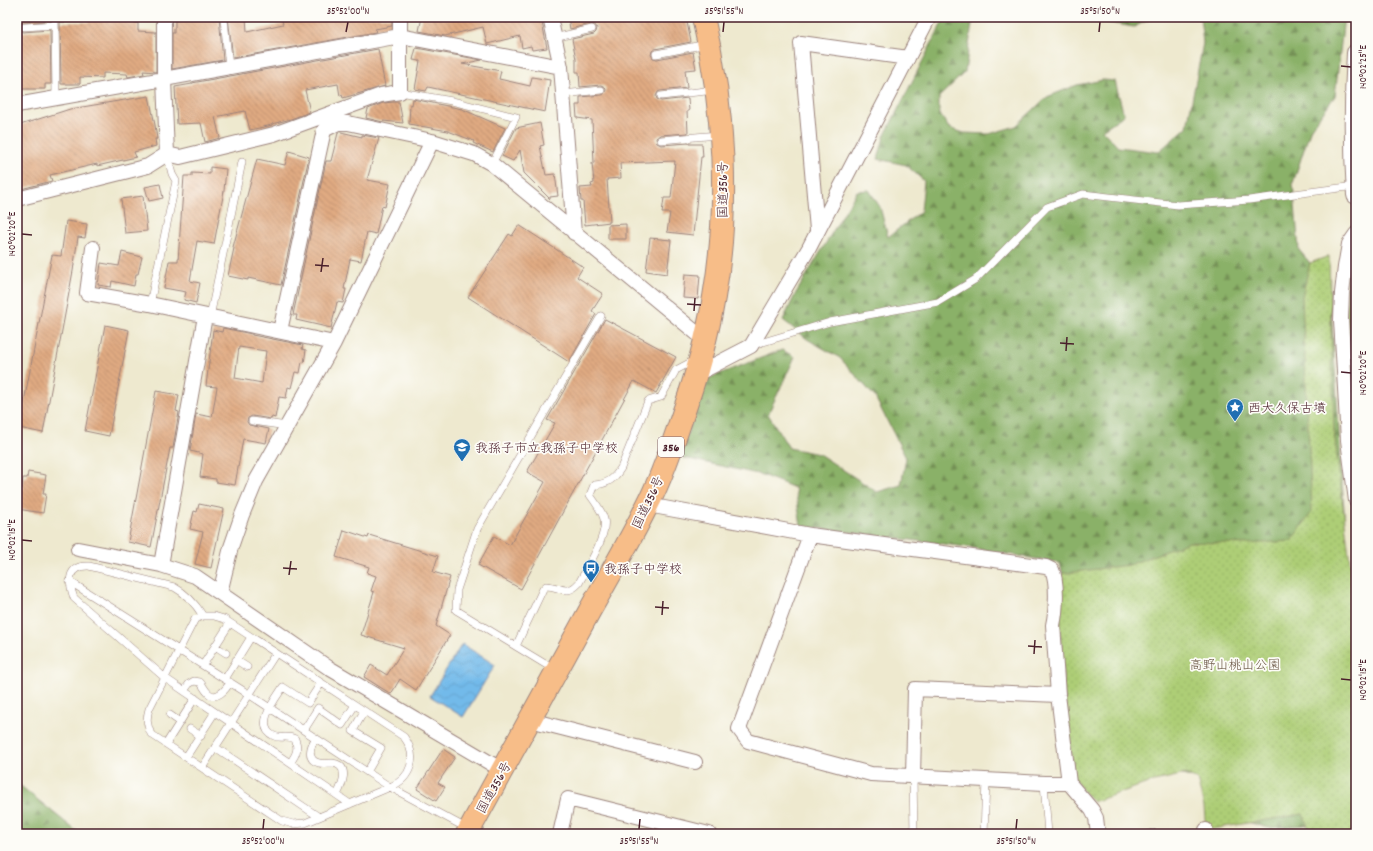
<svg xmlns="http://www.w3.org/2000/svg" width="1373" height="851" font-family="Dekko,'Klee One',sans-serif">
	<style>
		.grass { fill: #adce76; stroke: #7c7650 }
		.forest { fill: url(#forest-firs); stroke: #6a6849 }
		.park { fill: url(#park-dots); stroke: #7c7650 }
		.water { fill: url(#water-waves); stroke: #5e6c8a }
		.building { fill: url(#building-back-hatch); fill-rule: evenodd }
		.lines { fill: none; stroke-linecap: round; stroke-linejoin: round }
		.service-casing { stroke: #9c847d; stroke-width: 8 }
		.minor-casing { stroke: #9c847d; stroke-width: 16 }
		.tertiary-casing { stroke: #9c847d; stroke-width: 20 }
		.trunk-casing { stroke: #9c847d; stroke-width: 24 }
		.service { stroke: #fff; stroke-width: 7 }
		.minor { stroke: #fff; stroke-width: 14 }
		.tertiary { stroke: #fff; stroke-width: 18 }
		.trunk { stroke: #f7bd88; stroke-width: 22 }
		.ticks { fill: none; stroke: #4a1f2b; stroke-width: 1.5 }
		.labels { text-anchor: middle; stroke-width: 3.5; stroke-linejoin: round; paint-order: stroke }
		.shield { fill: #fdfcf7; stroke: #806168; stroke-width: 1 }
		.shield-label { font-size: 12px; font-weight: bold; fill: #4a1f2b }
		.street-label { font-size: 13px; fill: #4a1f2b; stroke: #fdfcf7 }
		.poi-label { font-size: 13px; fill: #4a1f2b; stroke: #fdfcf7; text-anchor: start }
		.park-label { font-size: 13px; fill: #685442; stroke: #fdfcf7 }
		.neatline { fill: none; stroke: #4a1f2b; stroke-width: 1.5 }
		.ticks-label { font-size: 10px; text-anchor: middle; fill: #4a1f2b }
	</style>
	<defs>
		<pattern id="forest-firs" width="22" height="20" patternUnits="userSpaceOnUse"><rect width="22" height="20" fill="#8ab167"/><path d="M5 1l3.5 6h-7zM16 11l3.5 6h-7z" fill="#738f55"/></pattern>
		<pattern id="park-dots" width="8" height="8" patternUnits="userSpaceOnUse"><rect width="8" height="8" fill="#adce76"/><path d="M2 2h.1M6 6h.1" fill="none" stroke="#96b066" stroke-width="1.8" stroke-linecap="round"/></pattern>
		<pattern id="water-waves" width="16" height="10" patternUnits="userSpaceOnUse"><rect width="16" height="10" fill="#72baea"/><path d="M0 5q4-4 8 0t8 0" fill="none" stroke="#649fc9"/></pattern>
		<pattern id="building-back-hatch" width="6" height="6" patternUnits="userSpaceOnUse"><rect width="6" height="6" fill="#e0aa82"/><path d="M-1 5l2 2M0 0l6 6M5-1l2 2" fill="none" stroke="#b88a6b"/></pattern>
	</defs>
	<rect width="100%" height="100%" fill="#fdfcf7"/>
	<filter id="ink" filterUnits="userSpaceOnUse"><feTurbulence type="fractalNoise" baseFrequency=".025" numOctaves="2"/><feDisplacementMap in="SourceGraphic" scale="8" xChannelSelector="R" yChannelSelector="G"/><feConvolveMatrix kernelMatrix="1 2 1 2 8 2 1 2 1" color-interpolation-filters="sRGB"/></filter>
	<filter id="wash" filterUnits="userSpaceOnUse"><feTurbulence type="fractalNoise" baseFrequency=".012" numOctaves="4" result="noise"/><feDisplacementMap in="SourceGraphic" scale="16" xChannelSelector="R" yChannelSelector="G"/><feGaussianBlur stdDeviation="0.9" result="paint"/><feColorMatrix in="noise" values="0 0 0 0 0 0 0 0 0 0 0 0 0 0 0 0 0 1.4 0 .05"/><feComposite in="paint" operator="in"/></filter>
	<g filter="url(#wash)">
		<rect width="100%" height="100%" fill="#eee9cf"/>
		<!-- grass -->
		<path class="grass" d="M1348,266L1356,308V338L1346,340Z"/>
		<!-- forest -->
		<path class="forest" d="M945,17H973L965,72L939,97V113L949,128L964,133L989,134L1016,126L1047,97L1077,85L1103,80L1115,81L1124,115L1102,130L1118,147L1158,152L1187,127L1203,43L1200,17H1344L1335,96L1311,128L1293,183L1299,250L1310,263L1330,290L1352,635L1329,823L1269,828L1215,813L1197,779L1164,770L1070,604L1060,563L967,547L801,526L795,488L762,475L680,457L706,379L782,350L795,357L768,414L789,448L819,454L877,492L901,485L906,458L875,397L840,358L807,339L783,320L796,293L857,191L869,190L880,207L888,237L921,211L924,181L906,165L878,159L884,137Z
			M1075,17H1154L1134,27Z
			M17,783L80,834H17Z"/>
		<!-- park -->
		<path class="park" d="M1329,256L1334,432L1356,612V834H1311L1303,814L1206,830L1204,807L1197,779L1186,774L1154,781L1093,802L1074,780L1064,693L1060,627L1059,574L1129,565L1189,542L1247,544L1291,541L1312,512L1302,297L1310,263Z"/>
		<!-- water -->
		<path class="water" d="M462,644L495,665L463,717L430,696Z"/>
		<g id="blocks">
			<!-- building -->
			<path class="building" d="M17,17H44V21L22,23L19,27L22,32L50,30L51,84H45V89H17Z
				M89,17L126,18V22L138,23V31L156,32V72L143,71L144,74L128,77L127,74L103,73V78L80,77V84H61L60,22H89Z
				M196,17H219L223,60L172,69V33H174V28H175V18Z
				M228,17H246L247,32L283,24L281,17H392V26L375,29L376,32L233,58Z
				M422,17L449,19L448,17H541L547,48L532,50L531,46L522,48L520,36L487,44L483,27L445,36L419,31Z
				M568,17H686L691,42L655,49L652,51L651,55L653,58L657,59L693,52L696,69L685,70L687,88L660,91L658,92L656,96L657,99L661,101L688,98L689,111H687L688,133L660,135L656,138L657,143L661,145L689,143V144H702L703,157H701L693,235L667,232L670,213H662L664,198H671L675,161L620,163L621,178L607,179L610,222L585,225L583,201H581L580,188L592,187L591,184L594,183L592,163H594L592,120L577,118L576,105H580V97L602,95L604,94L606,90L605,87L601,85L580,87L579,72H576V59L572,39L594,34L596,32L597,28L595,25L591,24L570,29Z
				M416,48L482,60L462,64L501,71L499,79L530,86L532,77L550,80L545,112L428,87L426,91L415,89L420,61L413,60Z
				M378,49L385,86L343,98L342,95L340,96L338,84L305,90L310,112L291,119L272,124V125L250,130L245,111L215,117L220,138L205,142L201,123L177,124L175,87L192,84V83Z
				M149,96L155,125L157,139H155L156,146L134,152L136,157L97,166V164L50,175L52,181L17,190V126L70,109Z
				M413,99L462,109L505,128L493,152L473,143L474,141L448,131L409,124L410,104L412,105Z
				M394,102H399L403,123L383,121V122L366,118L368,109L383,103Z
				M540,123L544,145L540,146L546,175L555,174L558,196L550,197V199L524,173L520,150L513,161L502,156L516,128Z
				M341,132L362,137V135L379,138L367,180L390,184L385,207L382,206L376,234L367,232L361,261L350,259L344,289H346L343,303L337,302L331,328L296,320L297,315H293L326,161H331L338,133Z
				M289,151L309,157L281,285L248,278V280L228,276L234,248L233,247L257,159L285,165Z
				M210,167L226,169L224,191L214,244L197,241L190,281L200,283L196,303L184,300L186,292L164,288L169,261H178L184,176H192V173L210,174Z
				M160,184L163,198L149,201L145,187Z
				M143,196L147,231L125,233L121,199Z
				M66,221L87,224L85,238L78,237L73,271L43,433L19,428L52,255L61,256Z
				M626,224V239H608V225Z
				M519,225L583,267L577,277L603,294L592,311L596,314L569,362L468,297L509,234L512,236Z
				M650,238L671,240L667,274L646,271Z
				M122,252L142,257L138,274H136L134,286L112,281L111,287L98,285L101,263L119,266Z
				M685,274L700,275L698,299L683,298Z
				M605,319L676,357L656,393L634,381L521,589L478,565L494,536L510,545L545,482L527,472L555,423L547,420Z
				M105,325L129,330L109,436L85,431Z
				M223,328L252,334V335L303,345L302,349L306,350L304,363L302,362L300,373L295,372L291,388L288,387L286,398L279,397L275,418L272,417L271,419L252,416L248,418L247,422L249,425L269,429L266,443L243,439L235,485L216,482V479L200,477L203,454L190,451L196,414L212,417L217,387L206,386L213,330L222,332ZM239,347L266,351L262,383L235,378Z
				M156,391L179,395L176,411L179,412L173,448H170L151,547L128,542Z
				M28,472L46,475L43,494H46L43,513L17,509V488L22,489L23,478H27Z
				M199,504L224,509L211,568L195,564L203,532L190,529L194,511L197,512Z
				M344,530L368,538L369,535L438,556L433,572L450,577L436,626L450,635L416,690L400,679L391,694L364,677L371,665L387,675L404,648L361,635L374,592L371,591L376,576L367,573L369,567L336,557Z
				M443,749L455,757L438,783L445,787L436,801L417,789Z"/>
		</g>
	</g>
	<g filter="url(#ink)">
		<use href="#blocks" fill-opacity="0" stroke="#9c847d" stroke-width="1"/>
		<g class="lines">
			<!-- service casing -->
			<g class="service-casing">
				<path id="service" d="M55,17L56,97
					M224,19L229,67
					M24,27L55,25
					M554,38L592,29
					M656,54L707,44
					M400,92L452,101L516,117L492,164
					M563,94L601,90
					M661,96L715,90
					M661,140L718,135
					M150,304L176,181L172,174L167,154
					M210,317L242,162
					M753,345L830,322L938,302L976,279L1047,207L1083,194L1178,205L1249,200L1355,186
					M252,421L287,426
					M69,581L250,695L390,787L468,829
					M203,616H214L224,619L404,737C418,756 412,778 390,787L305,823L293,824L282,821L151,734C147,725 146,719 149,709L195,619Z
					M203,616C195,603 187,594 174,587L89,566C67,565 68,582 74,598L165,678L350,804
					M215,646L226,653
					M516,646L543,589L546,586C561,586 566,597 579,583C587,568 608,535 604,519C602,511 595,502 590,495L594,485C608,484 614,479 621,468L648,401L661,397L676,370L695,360
					M236,660L247,667
					M203,665L230,623
					M555,670L456,610L457,590L477,529L601,316
					M225,679L251,637
					M184,691L189,684L194,681L200,682C203,685 204,689 208,693C216,701 226,690 230,682
					M364,711L353,731L381,748L367,772
					M170,715L180,722
					M190,729L201,736
					M304,730L318,708L342,725L355,705
					M316,738C310,746 306,760 319,763C323,764 328,763 332,763C351,765 342,785 337,795
					M166,744L195,698
					M215,747L319,817
					M186,757L215,712
					M290,763C296,755 299,749 295,739C287,735 280,739 274,736C253,726 276,698 283,687L308,703L321,683
					M202,768L276,653
					M913,777L914,834
					M1044,783L1048,834
					M984,834L986,781
					M1149,834L1153,833"/>
			</g>
			<!-- minor casing -->
			<g class="minor-casing">
				<path id="minor" d="M164,17V79L167,154
					M550,17L561,67L574,233
					M17,105L164,79L400,36L561,67
					M17,199L148,166L167,154L180,157L274,134L381,95L400,92V17
					M817,230L801,43L908,58
					M1356,234L1349,244L1345,267L1342,293L1341,320L1348,440L1356,501
					M93,248L87,293L150,304L334,343
					M280,331L324,130L338,123H348L432,141L474,154L492,164L705,340
					M697,374L751,346L809,248L929,17
					M648,505L810,535L1046,567L1052,570C1058,582 1056,612 1053,625L1058,695L1069,783L1092,810L1096,818L1098,834
					M810,535L739,729L748,741L871,774L1044,783H1069
					M78,549L161,565L195,576L329,668L502,770
					M161,565L205,316
					M220,593L231,547L242,515L256,481L334,343L432,141
					M530,720L695,762
					M913,777L915,689L1058,695
					M1206,830V834
					M560,834L568,799L709,834"/>
			</g>
			<!-- tertiary casing -->
			<g class="tertiary-casing">
				<path id="tertiary" d="M1356,53C1353,100 1353,148 1356,195"/>
			</g>
			<!-- trunk casing -->
			<g class="trunk-casing">
				<path id="trunk" d="M467,834C508,759 549,685 590,610C609,576 630,541 647,506C661,479 671,449 681,420C695,380 707,339 714,297C730,206 724,106 703,17"/>
			</g>
			<!-- service -->
			<use href="#service" class="service"/>
			<!-- minor -->
			<use href="#minor" class="minor"/>
			<!-- tertiary -->
			<use href="#tertiary" class="tertiary"/>
			<!-- trunk -->
			<use href="#trunk" class="trunk"/>
		</g>
	</g>
	<!-- ticks -->
	<path class="ticks" d="M346,32L348,22M723,32L724,22M1099,32L1100,22M1341,66L1351,67M22,234L32,235M315,265L329,266M321,272L323,258M687,304L701,305M694,311L695,298M1060,343L1074,344M1066,351L1067,337M1341,372L1351,373M22,540L32,541M283,568L297,569M289,575L291,561M655,607L669,608M662,615L663,601M1028,646L1042,647M1034,654L1035,640M1341,679L1351,680M263,829L264,819M639,829L640,819M1016,829L1017,819"/>
	<!-- icons -->
	<defs>
		<g id="sight-pin" transform="scale(0.9)"><path d="M0 17L-7.5 6A9.5 9.5 0 1 1 7.5 6Z" fill="#1f6fb2" stroke="#fdfcf7"/><path d="M0-6L1.8-2.2L6-1.7L2.9 1.2L3.7 5.4L0 3.3L-3.7 5.4L-2.9 1.2L-6-1.7L-1.8-2.2Z" fill="#fff"/></g>
		<g id="school-pin" transform="scale(0.9)"><path d="M0 17L-7.5 6A9.5 9.5 0 1 1 7.5 6Z" fill="#1f6fb2" stroke="#fdfcf7"/><path d="M0-5L7-2L0 1L-7-2ZM-4 1L0 2.5L4 1V4Q0 6-4 4Z" fill="#fff"/></g>
		<g id="bus-pin" transform="scale(0.9)"><path d="M0 17L-7.5 6A9.5 9.5 0 1 1 7.5 6Z" fill="#1f6fb2" stroke="#fdfcf7"/><path d="M-5-6H5V4H4V6H2V4H-2V6H-4V4H-5ZM-3.5-4V0h7V-4ZM-3.5 1.2v1.5H-2V1.2ZM2 1.2v1.5H3.5V1.2Z" fill="#fff"/></g>
	</defs>
	<g fill-rule="evenodd">
		<use href="#sight-pin" x="1235" y="407"/>
		<use href="#school-pin" x="462" y="447"/>
		<use href="#bus-pin" x="591" y="568"/>
	</g>
	<g class="labels">
		<!-- shield labels -->
		<rect class="shield" x="658" y="437" width="26" height="20" rx="3"/>
		<g class="shield-label">
			<text x="671" y="451">356</text>
		</g>
		<!-- street labels -->
		<g class="street-label">
			<text transform="translate(722 190) rotate(-90)" y="5">国道356号</text>
			<text transform="translate(647 502) rotate(-65)" y="5">国道356号</text>
			<text transform="translate(493 787) rotate(-61)" y="5">国道356号</text>
		</g>
		<!-- poi labels -->
		<g class="poi-label">
			<text x="1248" y="412">西大久保古墳</text>
			<text x="475" y="452">我孫子市立我孫子中学校</text>
			<text x="604" y="573">我孫子中学校</text>
		</g>
		<!-- park labels -->
		<g class="park-label">
			<text x="1235" y="669">高野山桃山公園</text>
		</g>
	</g>
	<!-- margin -->
	<rect width="1373" height="851" fill="none" stroke="#fdfcf7" stroke-width="44"/>
	<rect x="22" y="22" width="1329" height="807" class="neatline"/>
	<g class="ticks-label">
		<text x="348" y="14">35°52'00"N</text>
		<text x="724" y="14">35°51'55"N</text>
		<text x="1100" y="14">35°51'50"N</text>
		<text transform="translate(1362 67) rotate(-90)" y="4">140°02'25"E</text>
		<text transform="translate(11 234) rotate(-90)" y="4">140°02'20"E</text>
		<text transform="translate(1362 373) rotate(-90)" y="4">140°02'20"E</text>
		<text transform="translate(11 540) rotate(-90)" y="4">140°02'15"E</text>
		<text transform="translate(1362 680) rotate(-90)" y="4">140°02'15"E</text>
		<text x="263" y="844">35°52'00"N</text>
		<text x="639" y="844">35°51'55"N</text>
		<text x="1016" y="844">35°51'50"N</text>
	</g>
</svg>
